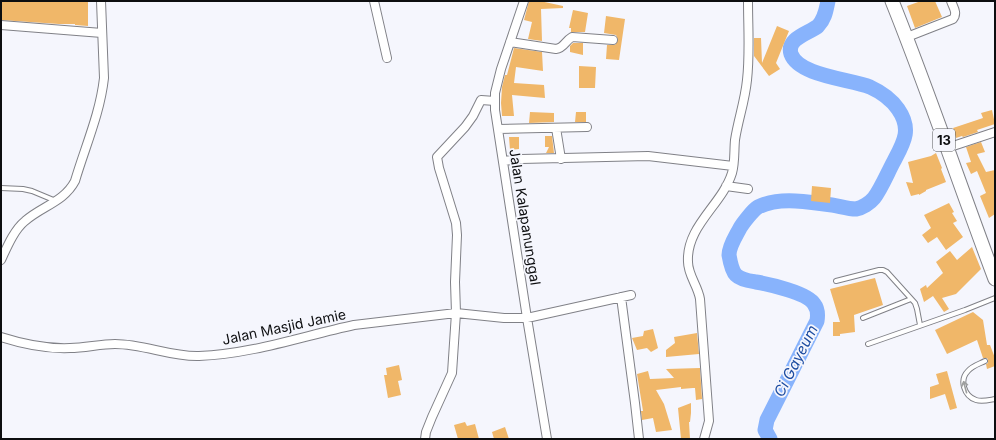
<svg xmlns="http://www.w3.org/2000/svg" width="996" height="440" font-family="Inter,sans-serif">
	<style>
		.lines { fill: none; stroke-linecap: round; stroke-linejoin: round }
		.river { stroke: #88b3fc; stroke-width: 15 }
		.building { fill: #f0b769 }
		.service-casing { stroke: #808187; stroke-width: 6 }
		.minor-casing { stroke: #808187; stroke-width: 10 }
		.trunk-casing { stroke: #808187; stroke-width: 15 }
		.service { stroke: #fff; stroke-width: 4 }
		.minor { stroke: #fff; stroke-width: 8 }
		.trunk { stroke: #fff; stroke-width: 13 }
		.oneway { stroke: #9e9f9f }
		.labels { text-anchor: middle; stroke-width: 3.5; stroke-linejoin: round; paint-order: stroke }
		.shield { fill: #f5f6fd; stroke: #535457; stroke-width: 1 }
		.shield-label { font-size: 13px; font-weight: bold; fill: #0d0e10 }
		.street-label { font-size: 14px; fill: #0d0e10; stroke: #f5f6fd }
		.water-label { font-size: 15px; font-style: italic; fill: #1e4da1; stroke: #f5f6fd }
	</style>
	<rect width="100%" height="100%" fill="#f5f6fd"/>
	<g class="lines">
		<!-- river -->
		<path class="river" d="M770,439L765,430L767,420L817,321C818,315 818,309 814,304C808,293 768,284 756,282C750,281 741,280 736,275C732,271 730,261 729,255C729,246 736,236 740,228C743,223 753,210 758,207C780,196 808,202 832,205C839,206 848,209 856,209C862,208 870,203 874,198C881,189 888,172 894,161C904,142 912,129 898,109C891,99 881,92 870,87C850,79 799,76 791,54C786,38 810,33 818,26C825,19 826,10 828,1"/>
	</g>
	<!-- building -->
	<path class="building" d="M1,1H88V26L75,25V24H59L1,20Z
		M529,1H540L563,6V8L541,9L542,41L528,39L532,22L524,20Z
		M921,1H935L942,17L915,28L907,6Z
		M573,10L588,13L585,32H571V28H569Z
		M606,16L625,19L619,60L606,59L607,45H615L618,40L616,35L604,33Z
		M777,26L789,31L776,63L780,69L769,76L754,56V38H761L762,63Z
		M573,43H583V55L570,52V46Z
		M514,48L542,52L543,71L516,67L514,83L544,85L545,98L512,95L514,116H502L501,103L502,87L505,75H507Z
		M579,66L596,67L595,88H579Z
		M992,110L995,124L977,130L978,132L963,137L962,136L956,138L953,128L983,118L981,113Z
		M530,112L554,113V122L529,123Z
		M576,112H586V122H575Z
		M545,136H552L554,153H546L549,147H545Z
		M509,137H519V149L510,150Z
		M981,142L985,152L977,154L986,172L995,170V214L989,218L980,196L986,193L977,171L971,174L966,163L971,162L966,147Z
		M936,153L942,168L941,169L946,182L926,190V191L919,195V194L911,196L906,182L913,183L908,162L931,156Z
		M812,186L831,188L830,203L811,201Z
		M949,203L954,212L952,213L957,221L953,223L963,237L946,250L937,237L928,243L922,235L931,228L924,215Z
		M972,247L981,269L956,294L942,298L949,309L944,312L933,296L924,302L920,289L926,285L927,288L943,273L936,262L950,251L957,260Z
		M875,278L883,305L854,315L855,332L840,334V336H833V322H840L830,289Z
		M973,312L983,320L987,345H990L995,358V366L987,369L986,364L988,363V360L987,358H983L977,340L947,354L935,330Z
		M653,329L658,348L651,352L647,348L637,350L632,338L643,336L644,331Z
		M697,333L699,354L666,357V350L675,343L674,337Z
		M399,365L402,380L398,381L401,395L388,398L384,375H387L386,368Z
		M700,368L702,399L696,400L695,388H693L681,389V387L656,390L664,404L672,430L656,432L653,418L642,420L641,411H643L637,374L648,371L650,379L674,378L666,369Z
		M947,371L957,408L950,410L945,394L930,399V387L939,384L936,374Z
		M691,403V413L690,422H689L690,439H681L678,408Z
		M465,422L467,426L475,424L479,439H458L454,425Z
		M505,427L509,439H494L492,432Z"/>
	<g class="lines">
		<!-- service casing -->
		<g class="service-casing">
			<path id="service" d="M1,188L23,189L32,191L56,201
				M836,281L879,270H883L887,272L915,303L917,309L920,325
				M863,318L911,299
				M868,344L965,310L995,298
				M985,361C979,364 972,366 968,371C959,380 964,396 976,400C982,402 989,400 995,399"/>
		</g>
		<!-- minor casing -->
		<g class="minor-casing">
			<path id="minor" d="M374,1L387,58
				M524,1L501,69L495,93V110L527,318L547,439
				M1,25L102,33
				M907,37L953,19C958,13 953,7 951,1
				M510,42L556,49C564,48 565,41 572,37L613,40
				M556,128L561,159
				M498,129L587,127
				M947,148L995,132
				M503,161L521,159L648,156L733,166
				M726,186L748,189
				M1,260C7,247 14,230 25,221C42,206 64,202 75,181C85,147 100,114 104,78L101,1
				M621,297L635,403L639,439
				M1,337C23,344 47,349 70,348C85,348 100,344 115,344C144,344 171,357 199,356C252,354 303,336 354,325L456,313L504,318H527L631,295
				M425,439L426,432L432,417L452,373L456,313L455,282L457,235L456,223L439,168L437,157L465,127L473,116L481,100L495,101
				M704,439L709,421L700,299C698,286 688,275 688,262C686,226 722,205 732,173C735,163 734,150 735,140C738,120 745,101 747,80C750,54 748,27 748,1"/>
		</g>
		<!-- trunk casing -->
		<g class="trunk-casing">
			<path id="trunk" d="M892,1C929,93 960,186 995,279"/>
		</g>
		<!-- service -->
		<use href="#service" class="service"/>
		<!-- minor -->
		<use href="#minor" class="minor"/>
		<!-- trunk -->
		<use href="#trunk" class="trunk"/>
	</g>
	<!-- one-way arrows -->
	<defs><path id="oneway-shaft" d="M-6 0H5M1.5-3L5.5 0L1.5 3" fill="none" stroke-width="1.6" stroke-linecap="round" stroke-linejoin="round"/></defs>
	<use class="oneway" href="#oneway-shaft" transform="translate(965 387) rotate(-105)"/>
	<g class="labels">
		<!-- shield labels -->
		<rect class="shield" x="933" y="129" width="22" height="22" rx="3"/>
		<g class="shield-label">
			<text x="944" y="145">13</text>
		</g>
		<!-- street labels -->
		<g class="street-label">
			<text transform="translate(525 217) rotate(81)" y="5">Jalan Kalapanunggal</text>
			<text transform="translate(284 327) rotate(-12)" y="5">Jalan Masjid Jamie</text>
		</g>
		<!-- water labels -->
		<g class="water-label">
			<text transform="translate(796 361) rotate(-63)" y="5">Ci Gayeum</text>
		</g>
	</g>
	<!-- border -->
	<rect width="996" height="440" fill="none" stroke="#0d0e10" stroke-width="4"/>
</svg>
